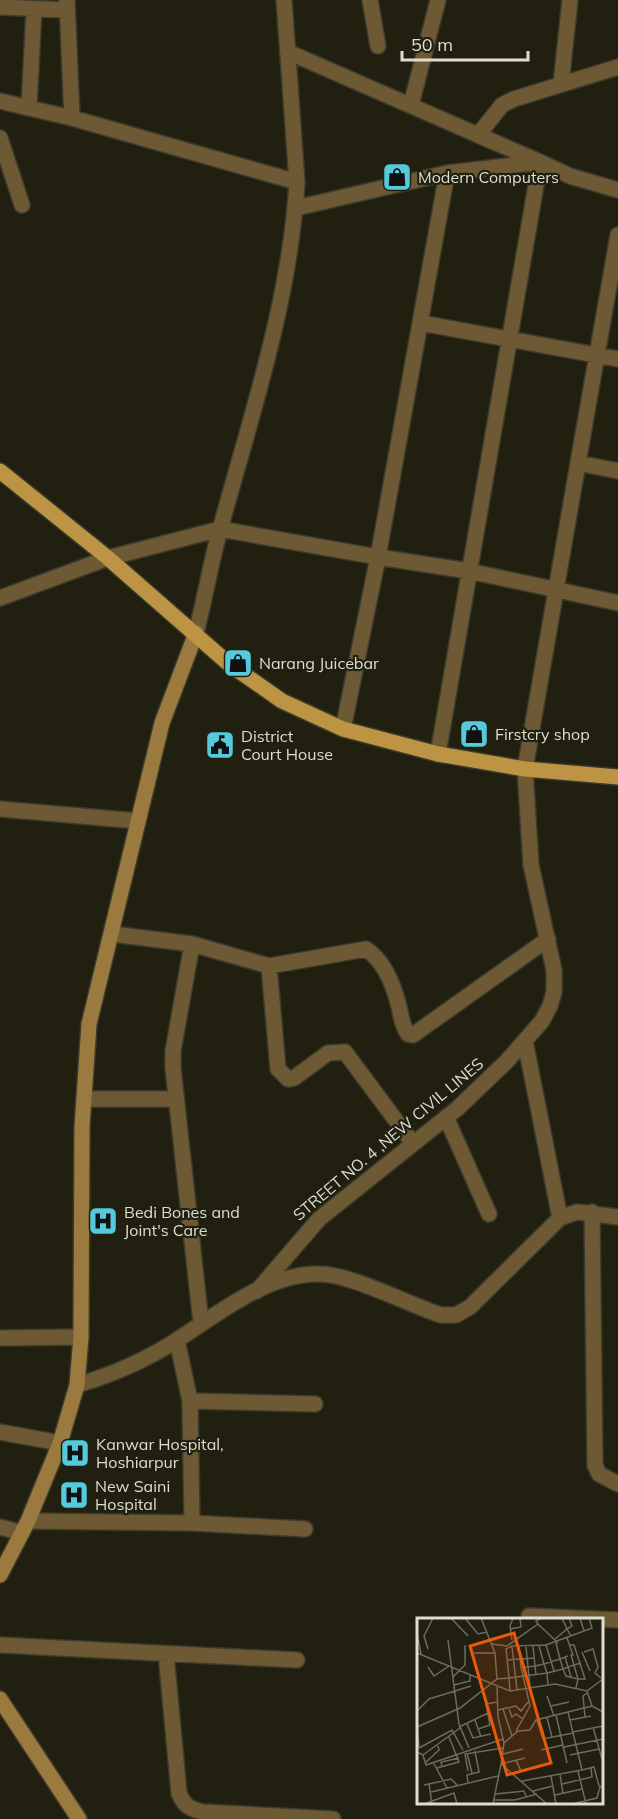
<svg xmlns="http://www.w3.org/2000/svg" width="618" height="1819" font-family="Mulish,sans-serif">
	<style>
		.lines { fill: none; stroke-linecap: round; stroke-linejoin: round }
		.street-casing { stroke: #3b3a2b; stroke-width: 18 }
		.secondary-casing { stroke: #3b3a2b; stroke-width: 18 }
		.primary-casing { stroke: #3b3a2b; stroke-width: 18 }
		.street { stroke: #6d5a35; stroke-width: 15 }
		.secondary { stroke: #9a7a3e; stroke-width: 15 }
		.primary { stroke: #bc9443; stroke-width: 15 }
		.labels { text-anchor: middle; stroke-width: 4.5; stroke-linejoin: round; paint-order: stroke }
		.poi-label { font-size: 16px; fill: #ddddd3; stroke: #212010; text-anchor: start }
		.street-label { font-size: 16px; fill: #ddddd3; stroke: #212010 }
		.inset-road { fill: none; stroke: #6c6c5e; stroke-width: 1.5 }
		.view { fill: #e8590c; fill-opacity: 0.15; stroke: #e8590c; stroke-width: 3 }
		.inset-edge { fill: none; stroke: #ddddd3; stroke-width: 3 }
	</style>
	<rect width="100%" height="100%" fill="#212010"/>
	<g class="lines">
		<!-- street casing -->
		<g class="street-casing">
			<path id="street" d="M67,0L72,118
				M370,0L378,46
				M0,7L67,10
				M288,52L478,135L502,105L514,99L618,67
				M561,84L570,0
				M0,101L29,108L34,9
				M411,105L438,0
				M29,108L72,118L297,182
				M0,138L22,205
				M296,208L447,173
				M421,323L618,359
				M578,463L618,235
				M0,598L108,558L220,529L378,557L447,173L540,162L570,176L618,190
				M196,633C205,598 211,561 221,526C252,413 290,300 297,182L284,0
				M343,729L378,557L469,571L618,603
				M438,754L540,162L478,135
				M0,809L138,821
				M112,934L192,944L269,966L366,949C384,961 394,986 399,1007C401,1016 402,1026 408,1034L413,1035L548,939
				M192,944L173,1051V1068L201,1323
				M269,966L278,1069L288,1079L294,1078L328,1053L345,1052L412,1142
				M525,1041L560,1218
				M85,1099H174
				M446,1117L489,1214
				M592,1212L595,1465L599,1474L618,1484
				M257,1291L319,1219L458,1108L507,1061L542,1021L550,1006L554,992V970L531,865L525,769L578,463L618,471
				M0,1338L81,1337
				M177,1340L190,1401L192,1523
				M77,1385C112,1375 146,1360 177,1340C218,1314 269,1272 320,1274C350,1274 410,1305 441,1315H456L470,1307L560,1218L577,1212L618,1217
				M190,1401L315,1404
				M0,1432L60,1443
				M28,1521L192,1523L305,1529
				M0,1527L22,1533
				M529,1616L618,1620
				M0,1645L297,1660
				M166,1654L179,1793C184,1806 190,1809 203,1812L333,1819"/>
		</g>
		<!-- secondary casing -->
		<g class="secondary-casing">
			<path id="secondary" d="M0,1575L28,1521L60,1443L77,1385L81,1337L82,1127L89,1024L162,723L196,633
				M0,1699L79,1819"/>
		</g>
		<!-- primary casing -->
		<g class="primary-casing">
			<path id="primary" d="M0,471L108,558L229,664L282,701L343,729L438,754L525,769L618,777"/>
		</g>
		<!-- street -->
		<use href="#street" class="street"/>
		<!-- secondary -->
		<use href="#secondary" class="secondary"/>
		<!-- primary -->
		<use href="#primary" class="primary"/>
	</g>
	<!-- icons -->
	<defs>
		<g id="shop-square" transform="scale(1.5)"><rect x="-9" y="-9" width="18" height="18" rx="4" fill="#54cadc" stroke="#212010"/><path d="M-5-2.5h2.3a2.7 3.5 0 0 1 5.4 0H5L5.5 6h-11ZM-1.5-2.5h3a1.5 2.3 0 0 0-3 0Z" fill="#111"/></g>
		<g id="civic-square" transform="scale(1.5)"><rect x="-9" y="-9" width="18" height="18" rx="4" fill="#54cadc" stroke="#212010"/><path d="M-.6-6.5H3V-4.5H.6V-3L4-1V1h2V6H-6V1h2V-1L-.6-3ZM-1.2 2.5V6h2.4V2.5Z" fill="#111"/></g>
		<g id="hospital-square" transform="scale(1.5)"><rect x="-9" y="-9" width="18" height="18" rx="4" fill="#54cadc" stroke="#212010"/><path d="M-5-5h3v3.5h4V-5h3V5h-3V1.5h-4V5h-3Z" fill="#111"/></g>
	</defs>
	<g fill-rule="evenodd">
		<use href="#shop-square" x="397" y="177"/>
		<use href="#shop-square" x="238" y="663"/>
		<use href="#shop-square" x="474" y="734"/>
		<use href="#civic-square" x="220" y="745"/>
		<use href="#hospital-square" x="103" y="1221"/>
		<use href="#hospital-square" x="75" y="1453"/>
		<use href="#hospital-square" x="74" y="1495"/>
	</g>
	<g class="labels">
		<!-- poi labels -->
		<g class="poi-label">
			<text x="418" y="183">Modern Computers</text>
			<text x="259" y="669">Narang Juicebar</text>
			<text x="495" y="740">Firstcry shop</text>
			<text x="241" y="742">District<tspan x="241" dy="18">Court House</tspan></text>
			<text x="124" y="1218">Bedi Bones and<tspan x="124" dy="18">Joint's Care</tspan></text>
			<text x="96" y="1450">Kanwar Hospital,<tspan x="96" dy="18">Hoshiarpur</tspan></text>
			<text x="95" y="1492">New Saini<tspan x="95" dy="18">Hospital</tspan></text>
		</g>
		<!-- street labels -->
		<g class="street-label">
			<text transform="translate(388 1139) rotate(-40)" y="6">STREET NO. 4 ,NEW CIVIL LINES</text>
		</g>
	</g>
	<!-- overview -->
	<g transform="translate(417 1618)">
		<rect width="186" height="186" fill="#212010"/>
		<path class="inset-road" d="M34,0L51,18M48,0L61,16L70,14M64,0L78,35L80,62M125,0L119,3L121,6L141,25M152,0L155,8L150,11L154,18M93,11L104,9L103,0M167,13L175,10L172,0M0,15L4,36M150,20L156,37H154L157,47L161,61L149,58L146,51L157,47L164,45M138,21L150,11L145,0M31,22L42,106L52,130M95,22L93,8L96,0M139,25L143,41L151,38M75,26L90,28L121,6M129,27L167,13L163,0M153,27H157L168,61H161L159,70M116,28L118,48L127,46L143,41L146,51L130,55L127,46L122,28M95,29L100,72M102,29L104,49M109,29L111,49L118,48L119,57M11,31L7,18L16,0M165,34L173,53M167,34L176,31L181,49L178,55L184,60M0,35L93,73L138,66L170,73L186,61M57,35H78M148,39L154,59M90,42L117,40M11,49L17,58L32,48M36,59L48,47V27M37,67L53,63V57M80,69L81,99L87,125L84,146L130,186M93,73L92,60L130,55L131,67M170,73L175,88L186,94M130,78L137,98M134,88L152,84M86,91L95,118M92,91L95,99L99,96L106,101M81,92L99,88L104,93L111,84M0,93L12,81L54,68M151,94L175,88M139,97L150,145M168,99L166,78L170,75M130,100L135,119M58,102L64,119M120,102L126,121L156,115M153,102L174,98M50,106L56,120L74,116M0,109L43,90L80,61L92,60L89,31L95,28L129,27L137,53M0,109L2,129M42,109L71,95M176,109L185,141M61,111L73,107L69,86L80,84M99,113L113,88L104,49H111L113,70M156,114L186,108M87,125L101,113L113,112L119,102L151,94L165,152L105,163M147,129L186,121M2,130L35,112L46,132M124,132L146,127M0,134L6,137L9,147L86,121M50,135L55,155M86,136L106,131M6,137L43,110M153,137L182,131M99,142L104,153L120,149M16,144L30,170M8,145L22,132L21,128M25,149L24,144L42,140M20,150L42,144L32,119M165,152L177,149L182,168L186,169M51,153L48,136L86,130M161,153L169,186M143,156L146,176M134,158L139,186M51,164L50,157L62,154L58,133M12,166L15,186M145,166L175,159L174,150M7,167L34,161L40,167M116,173L136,168M14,174L81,158M78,176L107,173L109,178M138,177L165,171M77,182H98L120,176M7,186L37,175L40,186M76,186L84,146L108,140M155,186L180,180L183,169"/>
		<path class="view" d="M97,15L134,145L90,157L53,28Z"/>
		<rect width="186" height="186" class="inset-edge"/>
	</g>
	<!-- scale -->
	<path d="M402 51v9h126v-9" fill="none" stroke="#ddddd3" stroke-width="3"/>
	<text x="411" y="51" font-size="18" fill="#ddddd3" stroke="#212010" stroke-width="4.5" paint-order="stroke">50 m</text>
</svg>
